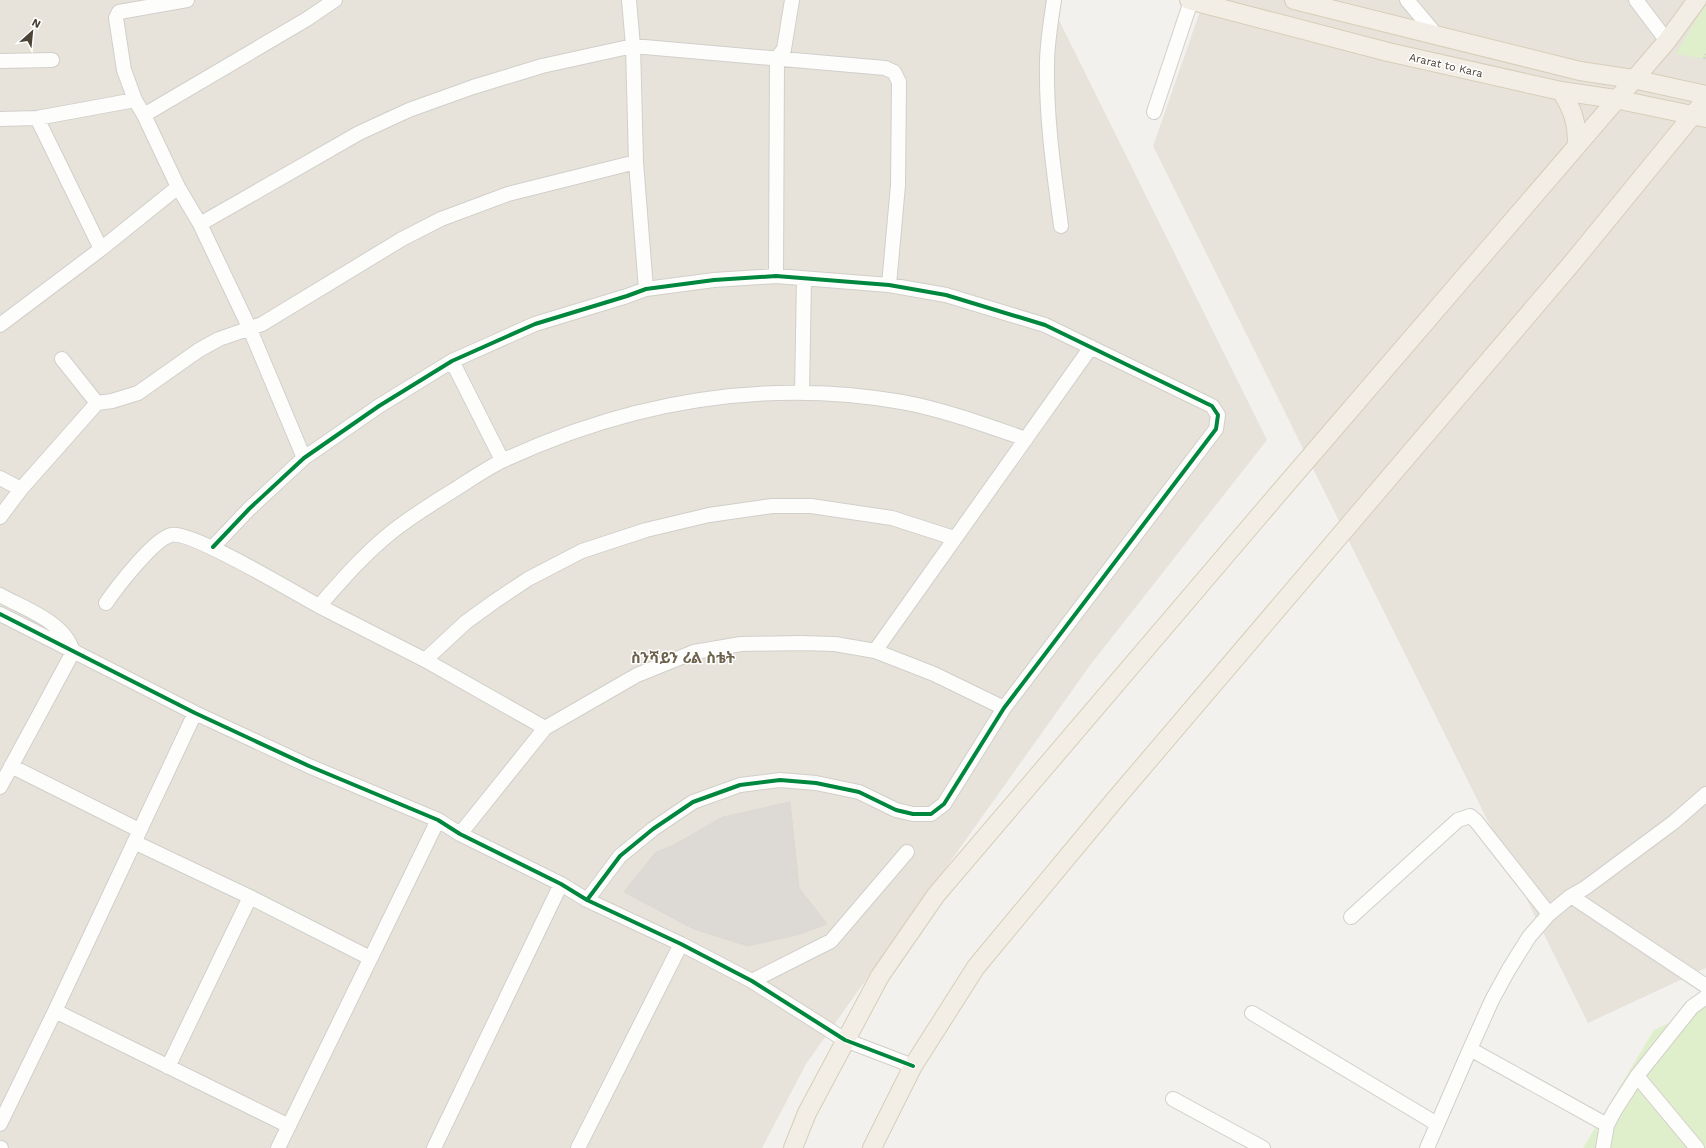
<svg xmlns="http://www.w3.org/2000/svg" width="1706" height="1148" font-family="'Work Sans','Noto Sans Ethiopic',sans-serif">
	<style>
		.residential { fill: #e7e3da }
		.green { fill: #e0efcb }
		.building { fill: #dddad5; stroke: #dcd8d2 }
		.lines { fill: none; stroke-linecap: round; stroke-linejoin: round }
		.minor-casing { stroke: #d1cfca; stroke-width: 16 }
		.major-casing { stroke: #d7ceb9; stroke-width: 20 }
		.path { stroke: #d3d1cb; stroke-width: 2.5; stroke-dasharray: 2 2; stroke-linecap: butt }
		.minor { stroke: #fdfdfc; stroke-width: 14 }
		.major { stroke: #f2eee5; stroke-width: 18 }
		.cycleway-casing { stroke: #fff; stroke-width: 6 }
		.cycleway { stroke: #00873e; stroke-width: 4 }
		.labels { text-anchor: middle; stroke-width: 3; stroke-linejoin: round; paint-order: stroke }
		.street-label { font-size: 11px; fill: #4b4337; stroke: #fff }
		.district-label { font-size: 15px; font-weight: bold; fill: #6e624d; stroke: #fff }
	</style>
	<rect width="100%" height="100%" fill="#f3f1ed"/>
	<!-- residential -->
	<path class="residential" d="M0,0H1049L1267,440L1091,664L806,1064L762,1148H0Z
		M1204,0H1706V968L1588,1023L1153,146Z"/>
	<!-- green -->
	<path class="green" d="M1706,4V59L1676,54Z
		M1706,1006V1148H1583L1654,1030Z"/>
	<!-- building -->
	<path class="building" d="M790,802L799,888L827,924L797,935L748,946L694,929L624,892L656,852L672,846L723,817Z"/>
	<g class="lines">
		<!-- minor casing -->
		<g class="minor-casing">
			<path id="minor" d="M629,0L633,46L636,162L646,289
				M1054,0C1051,21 1047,43 1047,64C1046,119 1054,172 1061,226
				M1407,0L1438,37
				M1636,0L1667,41
				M0,61L52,60
				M135,100L144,115L178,187L200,224L249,327L304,458
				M1154,112L1191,1
				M144,115L307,19L335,0
				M37,118L101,249
				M0,119L37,118L135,100L124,70L116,18L119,12L187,0
				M200,224L359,133L409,110L473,87L542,66L633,46L885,68L894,72L899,82L898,185L889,285
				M776,276L777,58L784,49L792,0
				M0,325L101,249L178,187
				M452,361L502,460
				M802,392L804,279
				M97,403L112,401L138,393L199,350L219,339L262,324L402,239L441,219L508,194L636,162
				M0,478L21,489
				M0,517L21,489L97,403L62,359
				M213,547L249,509L304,458L379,406L452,361L535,324L627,296L646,289L714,280L776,276L889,285L946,295L1045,325L1212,406L1218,415L1216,429L1004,708L944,804L931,814H913L896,810L859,792L816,783L780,780L740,785L693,802L653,829L620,856L587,900
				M0,595C25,609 65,622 73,652L0,787
				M106,603C117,587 154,539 171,535C191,530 295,593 319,606C342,580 365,553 393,531C412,516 433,503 454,490C470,480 487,468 504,460C632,401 763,378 902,402C945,410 985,425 1026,439
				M319,606L425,660L466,622L495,601L528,579L582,551L646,530L709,515L772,506H811L892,518L954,538
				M0,614L195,713L309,766L438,820L460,834L561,884L587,900L681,944L752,981L845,1040L913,1066
				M425,660L545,728
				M1004,708L934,674L875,651L1091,347
				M11,766L139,830
				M460,834L545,728L637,675L694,652L741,644L800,643L835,644L875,651
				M134,842L250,897
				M1571,896L1706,986
				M1351,917L1458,820L1470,816L1476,821L1549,914
				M752,981L831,941L907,852
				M55,1011L289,1126
				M1252,1013L1437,1124
				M1470,1049L1607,1125
				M168,1067L250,897L370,958
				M1637,1076L1697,1148
				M1173,1099L1263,1148
				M0,1124L55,1011L195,713
				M0,1148H1
				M278,1148L438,820
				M434,1148L561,884
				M578,1148L681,944
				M1427,1148L1470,1049L1492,1000L1509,969L1529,937L1549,914L1571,896L1585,888L1674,822L1706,794
				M1603,1148L1607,1125L1615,1110L1637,1076L1692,1007L1706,997"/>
		</g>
		<!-- major casing -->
		<g class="major-casing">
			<path id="major" d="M1189,0L1388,52L1561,91L1615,99L1706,118
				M1294,0L1580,71L1633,79L1706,95
				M1561,91C1573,110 1577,122 1577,145
				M793,1148L807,1113L880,976L936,895L1283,488L1667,41L1697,0
				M872,1148L913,1066L976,967L1113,802L1572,263L1706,99"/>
		</g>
		<!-- path -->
		<path class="path" d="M1704,59L1706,54"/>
		<!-- minor -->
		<use href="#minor" class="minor"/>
		<!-- major -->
		<use href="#major" class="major"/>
		<!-- cycleway casing -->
		<g class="cycleway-casing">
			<path id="cycleway" d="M213,547L249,509L304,458L379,406L452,361L535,324L627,296L646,289L714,280L776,276L889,285L946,295L1045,325L1212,406L1218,415L1216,429L1004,708L944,804L931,814H913L896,810L859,792L816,783L780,780L740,785L693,802L653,829L620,856L587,900
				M0,614L195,713L309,766L438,820L460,834L561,884L587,900L681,944L752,981L845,1040L913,1066"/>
		</g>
		<!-- cycleway -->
		<use href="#cycleway" class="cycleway"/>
	</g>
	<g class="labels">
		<!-- street labels -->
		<g class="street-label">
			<text transform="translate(1446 65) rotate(13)" y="4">Ararat to Kara</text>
		</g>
		<!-- district labels -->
		<g class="district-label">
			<text x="683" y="663">ስንሻይን ሪል ስቴት</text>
		</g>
	</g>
	<!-- north arrow -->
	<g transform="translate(32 32) rotate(27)" stroke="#ffffff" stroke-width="3" paint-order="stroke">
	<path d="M0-3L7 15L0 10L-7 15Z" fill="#4b4337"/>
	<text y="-6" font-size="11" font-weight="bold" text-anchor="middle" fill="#4b4337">N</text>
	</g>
</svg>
